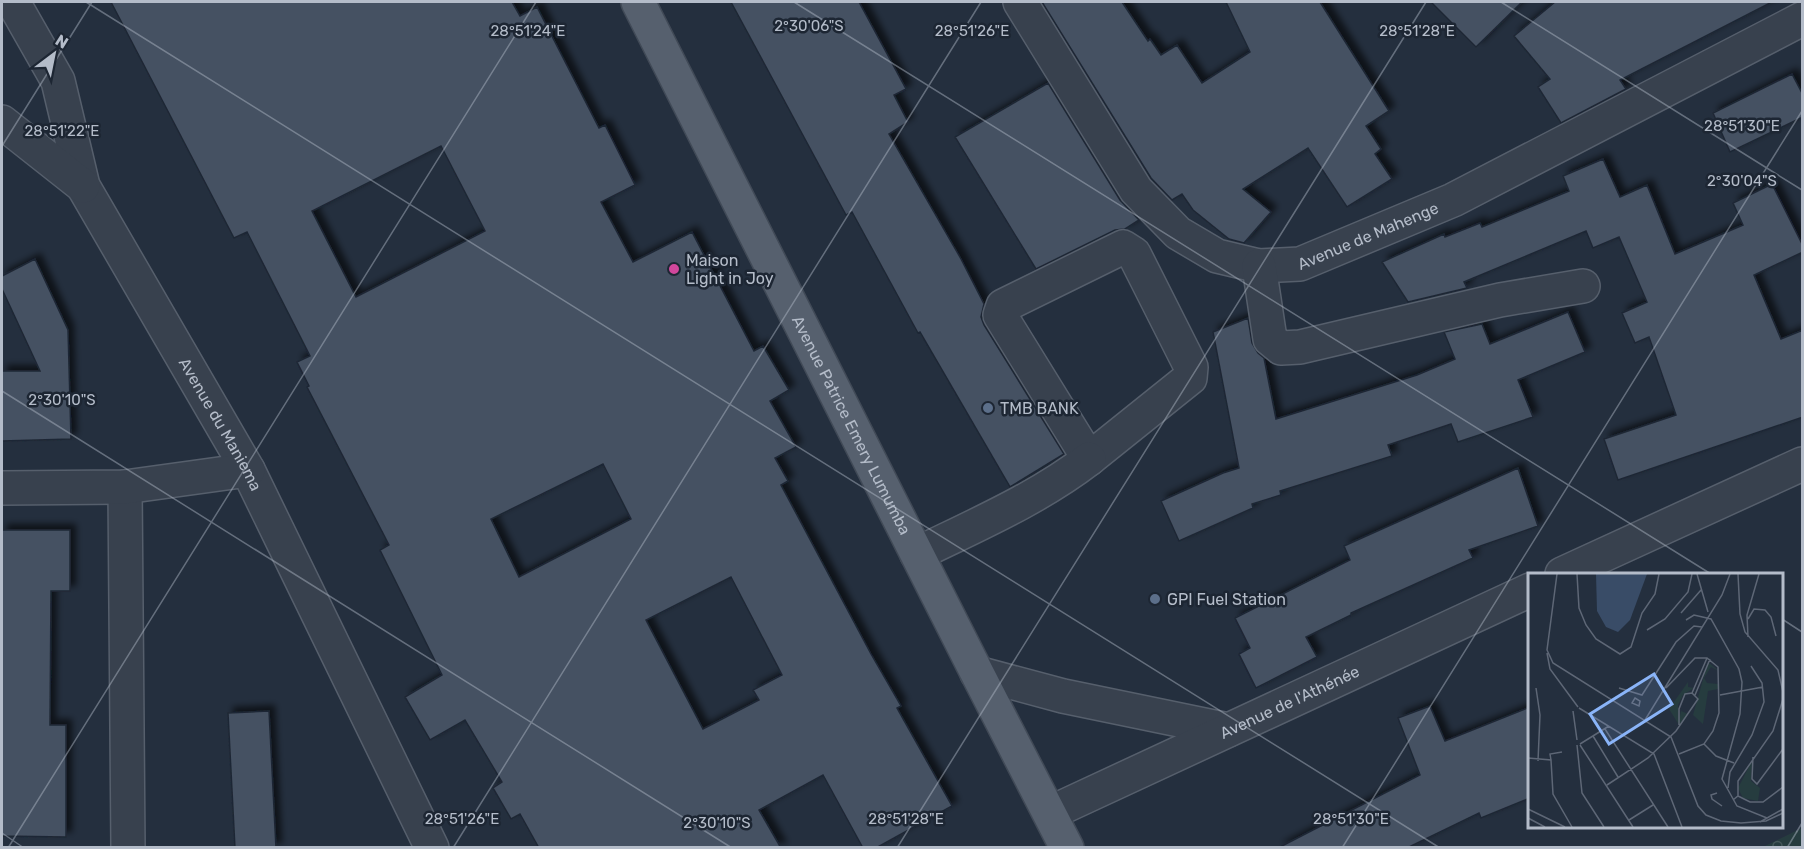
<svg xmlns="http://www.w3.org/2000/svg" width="1804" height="849" font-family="Rubik,sans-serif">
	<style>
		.forest { fill: url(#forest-crowns) }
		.building { fill: #455162; stroke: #1f2835; stroke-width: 1.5; fill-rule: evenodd; filter: url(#shadow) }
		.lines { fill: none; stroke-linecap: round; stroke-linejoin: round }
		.minor-casing { stroke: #565f6c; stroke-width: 36 }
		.primary-casing { stroke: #414a57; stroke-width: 36 }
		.minor { stroke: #38414e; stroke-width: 33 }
		.primary { stroke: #56606e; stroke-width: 33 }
		.ticks { fill: none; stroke: #b4bcc9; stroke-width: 1.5; stroke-opacity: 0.45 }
		.hotel-dot { fill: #d1479c; stroke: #1d2633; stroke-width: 2 }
		.service-dot { fill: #5c6f8a; stroke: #1d2633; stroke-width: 2 }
		.labels { text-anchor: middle; stroke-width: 5; stroke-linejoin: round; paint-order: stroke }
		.street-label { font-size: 16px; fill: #b4bcc9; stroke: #1d2633 }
		.poi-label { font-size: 16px; fill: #b4bcc9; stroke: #1d2633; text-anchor: start }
		.inset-road { fill: none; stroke: #5e6776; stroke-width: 1.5 }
		.view { fill: #8ab4f8; fill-opacity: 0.15; stroke: #8ab4f8; stroke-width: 3 }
		.inset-edge { fill: none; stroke: #b4bcc9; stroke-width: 3 }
		.ticks-label { font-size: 15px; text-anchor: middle; fill: #b4bcc9; stroke: #1d2633; stroke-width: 5; stroke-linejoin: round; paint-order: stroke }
	</style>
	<defs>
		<pattern id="forest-crowns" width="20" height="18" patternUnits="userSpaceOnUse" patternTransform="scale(1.5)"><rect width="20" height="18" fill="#263c3f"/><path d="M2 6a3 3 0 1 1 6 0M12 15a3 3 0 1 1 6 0" fill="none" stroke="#435659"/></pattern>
		<filter id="shadow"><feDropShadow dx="5.5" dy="-5.5" stdDeviation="3" flood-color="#0009"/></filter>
	</defs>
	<rect width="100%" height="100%" fill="#242f3e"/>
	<!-- forest -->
	<path class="forest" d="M1802,828V847H1763Z"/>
	<!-- building -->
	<path class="building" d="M111,2H512L520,16L537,7L599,128L605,125L635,185L601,202L633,262L692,232L754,351L763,346L789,390L770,401L796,447L775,458L788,481L781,485L871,654L901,706L897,708L952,806L876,848H863L823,775L759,810L781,848H539L520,814L511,819L493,788L502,782L465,720L430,740L405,697L442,675L380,550L389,545L307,387L309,386L297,362L310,356L247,232L234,238ZM441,146L485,231L356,297L312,211ZM603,464L631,519L519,577L491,519ZM731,577L782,675L753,690L759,700L703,729L646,620Z
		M731,2H859L906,89L894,95L908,122L889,134L961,259L984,304L981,317L984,325L1064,454L1010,487L920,332L918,333L852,212L846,215Z
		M1042,2H1122L1148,41L1150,39L1161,55L1177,45L1202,83L1250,52L1226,2H1320L1389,111L1366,126L1381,149L1375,154L1392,179L1347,207L1308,148L1243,189L1271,212L1244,243L1229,239L1193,210L1182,194L1172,200L1151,178Z
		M1431,2H1522L1476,47Z
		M1555,2H1772L1620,80L1626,89L1561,123L1538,87L1550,79L1514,36Z
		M1792,74L1803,95V117L1730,152L1713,113Z
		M1048,83L1120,200L1139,220L1125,229L1115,230L1036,269L955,137Z
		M1603,159L1620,197L1647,185L1675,254L1743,225L1733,203L1772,184L1803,246V252L1754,275L1781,339L1803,330V417L1618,480L1604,439L1676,415L1649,337L1635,343L1622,313L1647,302L1619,237L1593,248L1586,231L1464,282L1467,288L1408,302L1382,262L1444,234L1445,237L1480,223L1482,227L1569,191L1563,176Z
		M35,259L68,330L71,439L2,441V371H40L2,289V276Z
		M1568,312L1585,352L1518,380L1533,417L1458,442L1451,424L1388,445L1392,456L1280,491L1281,495L1252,504L1253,508L1179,541L1161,501L1223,473L1239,468L1213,332L1248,318L1252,343L1258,353L1264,358L1276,419L1417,375L1455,359L1444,332L1482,324L1490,344Z
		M1518,468L1538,526L1469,550L1473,558L1351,613V615L1306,637L1317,657L1256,688L1239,654L1250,648L1235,618L1350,560L1344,546Z
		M2,530H70V591H51L50,725H66V837L2,836Z
		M1430,706L1445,741L1530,707V798L1481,818L1479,813L1407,848H1278L1420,775L1398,718Z
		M269,711L276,848H235L228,713Z"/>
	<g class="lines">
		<!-- minor casing -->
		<g class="minor-casing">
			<g id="minor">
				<path id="s1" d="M13,2L58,81L83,186L248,470L432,848"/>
				<path id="s2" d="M1020,2L1136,190L1178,233L1217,256L1259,266L1300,264L1453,200L1802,19"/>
				<path d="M2,122L83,186"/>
				<path d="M1123,247L1134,254L1191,367L1190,378L1089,459L1000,315L1003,306Z"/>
				<path d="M1259,266L1270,339L1281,348L1300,347L1500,300L1583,286"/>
				<path d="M125,487L128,848"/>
				<path d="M2,488L125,487L248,470"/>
				<path d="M917,554C976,525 1037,499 1089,459"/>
				<path d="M1562,574L1802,464"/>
				<path d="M977,673L1063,696L1228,730"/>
				<path id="s3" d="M1050,813L1530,590"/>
			</g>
		</g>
		<!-- primary casing -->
		<g class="primary-casing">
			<g id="primary">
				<path id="s4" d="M638,2L977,673L1067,848"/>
			</g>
		</g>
		<!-- minor -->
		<use href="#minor" class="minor"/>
		<!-- primary -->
		<use href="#primary" class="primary"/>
	</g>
	<!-- ticks -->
	<path class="ticks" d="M86,2L1440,848M794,2L1711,574M1501,2L1802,190M2,146L92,2M2,391L732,848M1782,619L1802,632M2,833L24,848M8,848L536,2M453,848L981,2M897,848L1426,2M1342,848L1802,111M1787,848L1802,823"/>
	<!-- markers -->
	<circle class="hotel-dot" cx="674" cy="269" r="6"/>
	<g class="service-dot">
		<circle cx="988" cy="408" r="6"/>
		<circle cx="1155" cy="599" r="6"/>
	</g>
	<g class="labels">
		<!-- street labels -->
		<g class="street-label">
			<text dy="6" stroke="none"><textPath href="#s2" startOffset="484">Avenue de Mahenge</textPath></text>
			<text dy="6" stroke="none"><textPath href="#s1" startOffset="474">Avenue du Maniema</textPath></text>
			<text dy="6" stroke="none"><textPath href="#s4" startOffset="474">Avenue Patrice Emery Lumumba</textPath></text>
			<text dy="6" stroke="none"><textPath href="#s3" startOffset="264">Avenue de l'Athénée</textPath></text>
		</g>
		<!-- poi labels -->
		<g class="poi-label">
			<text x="686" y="266">Maison<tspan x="686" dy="18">Light in Joy</tspan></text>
			<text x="1000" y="414">TMB BANK</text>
			<text x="1167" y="605">GPI Fuel Station</text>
		</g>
	</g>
	<!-- overview -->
	<g transform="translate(1528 573)">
		<rect width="255" height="255" fill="#242f3e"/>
		<path d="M180,89L191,98L183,94L176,105L179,110L190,111V116L180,118L175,151L165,142ZM160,109V114L166,115L155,122L150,132L151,147L153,138L160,141L151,152L141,136ZM224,188L223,208L232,215L230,228L215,225L210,215Z" fill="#263c3f"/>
		<path d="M68,1H119L102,47L90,59L78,54L69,38Z" fill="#394c67"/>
		<path class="inset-road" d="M29,1L19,77L25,90L143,164L170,233L178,242L193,248L213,250L238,248L255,240M49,1L51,35L58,52L68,66L92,81L103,74L114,40L127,21L131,1M169,1L180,39M210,1L212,41L217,59L250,97L255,119M153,40L173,17M220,46L226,36L237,37L243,44L248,63M158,47L166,42L183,46L211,96L214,109L212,141L194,206L209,233L239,245M119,57L137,46L160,19L164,1M220,64L219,42L231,1M19,80L22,96L50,134M8,115L12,142L10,188M91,115L114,122L148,69L166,53L174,54M138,115L167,85H179L190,94L191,140L185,158L176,171L151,181M167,122L182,86M192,122L235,114M107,125L112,128L111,133L104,130ZM51,135L126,181L154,254M45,138L49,167M117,147L194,22L202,1M151,152V136L157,121L164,120L179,85M77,156L140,254M65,163L90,204M52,171L81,153M176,171L188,183L206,190M49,172L54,220L76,254M52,172L105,254M225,184L224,206L229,211L255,176M0,185L23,187L25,221L44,254M23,187L22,181L34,179M79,212L120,185L148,158L170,126L164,120M200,215L202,199L224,162L236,129L234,110L223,93M189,220L183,222L184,226L194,233M210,223V208L245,158L255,126M205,227L210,223L222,229H235L255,214M0,236L37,254M0,245L17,254M101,247L125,232M232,249L255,236"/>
		<path class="view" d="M126,101L144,131L81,171L62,141Z"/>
		<rect width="255" height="255" class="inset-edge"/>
	</g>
	<g class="ticks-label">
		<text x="809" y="31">2°30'06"S</text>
		<text x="1417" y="36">28°51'28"E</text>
		<text x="528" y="36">28°51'24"E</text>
		<text x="972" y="36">28°51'26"E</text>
		<text x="1742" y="131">28°51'30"E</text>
		<text x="62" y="136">28°51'22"E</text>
		<text x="1742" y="186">2°30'04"S</text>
		<text x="62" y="405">2°30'10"S</text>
		<text x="462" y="824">28°51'26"E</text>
		<text x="906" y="824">28°51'28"E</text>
		<text x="1351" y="824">28°51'30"E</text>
		<text x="717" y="828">2°30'10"S</text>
	</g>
	<!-- border -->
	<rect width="1804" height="849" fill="none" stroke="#b4bcc9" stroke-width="6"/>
	<!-- north arrow -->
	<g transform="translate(54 54) rotate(32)" stroke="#1d2633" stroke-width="4.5" paint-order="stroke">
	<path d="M0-4.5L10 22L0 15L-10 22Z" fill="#b4bcc9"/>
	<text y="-9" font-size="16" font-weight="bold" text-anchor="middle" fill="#b4bcc9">N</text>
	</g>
</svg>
